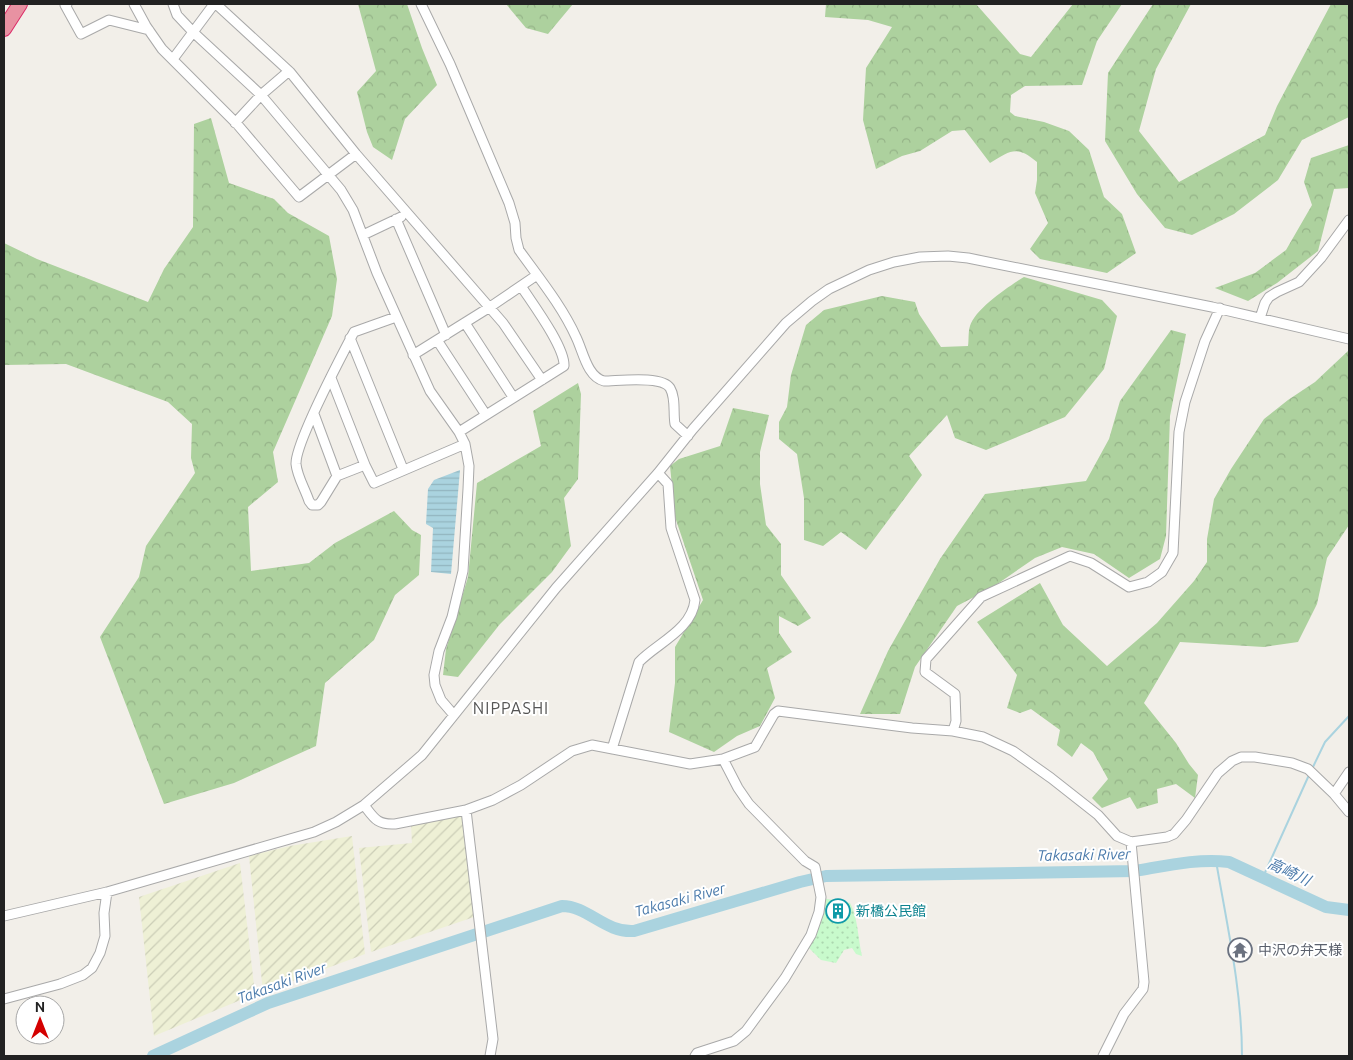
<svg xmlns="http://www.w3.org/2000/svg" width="1353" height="1060" font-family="Ubuntu,'Noto Sans JP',sans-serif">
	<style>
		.farmland { fill: url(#farmland-furrows) }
		.forest { fill: url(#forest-crowns) }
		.park { fill: url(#park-dots) }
		.water { fill: url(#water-rules) }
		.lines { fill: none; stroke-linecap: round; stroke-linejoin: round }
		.stream { stroke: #aad3df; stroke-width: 2 }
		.river { stroke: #aad3df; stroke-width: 12 }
		.minor-casing { stroke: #a9a9a9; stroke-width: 11 }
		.highway-casing { stroke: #dc2a67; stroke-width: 16 }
		.minor { stroke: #fff; stroke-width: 9 }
		.highway { stroke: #e892a2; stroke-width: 14 }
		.labels { text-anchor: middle; stroke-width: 4; stroke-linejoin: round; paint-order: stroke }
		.culture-label { font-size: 14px; fill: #0d838f; stroke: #fff; text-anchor: start }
		.worship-label { font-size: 14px; fill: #5b616d; stroke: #fff; text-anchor: start }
		.water-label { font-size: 15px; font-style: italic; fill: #4a7aab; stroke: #fff }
		.quarter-label { font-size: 16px; letter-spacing: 1px; fill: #555; stroke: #fff }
	</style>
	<defs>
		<pattern id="farmland-furrows" width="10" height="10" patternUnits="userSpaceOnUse" patternTransform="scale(1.25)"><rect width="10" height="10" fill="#eef0d5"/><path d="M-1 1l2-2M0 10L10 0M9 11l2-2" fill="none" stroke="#ccceb7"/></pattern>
		<pattern id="forest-crowns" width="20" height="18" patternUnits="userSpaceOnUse" patternTransform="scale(1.25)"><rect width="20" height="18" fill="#add19e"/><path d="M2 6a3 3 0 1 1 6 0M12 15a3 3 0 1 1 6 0" fill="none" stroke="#95b388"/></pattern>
		<pattern id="park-dots" width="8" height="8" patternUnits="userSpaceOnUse" patternTransform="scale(1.25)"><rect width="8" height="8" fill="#c8facc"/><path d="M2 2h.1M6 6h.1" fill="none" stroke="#acd6af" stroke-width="1.8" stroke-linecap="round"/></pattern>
		<pattern id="water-rules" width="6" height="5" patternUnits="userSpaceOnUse" patternTransform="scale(1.25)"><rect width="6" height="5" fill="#aad3df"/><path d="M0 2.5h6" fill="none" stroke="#92b5bf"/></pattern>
	</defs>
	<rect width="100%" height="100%" fill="#f2efe9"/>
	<!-- farmland -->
	<path class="farmland" d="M462,816L474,917L371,952L359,848L412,843L411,825Z
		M352,836L365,954L263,992L249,856L290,846Z
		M240,863L255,994L154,1036L139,897Z"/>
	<!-- forest -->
	<path class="forest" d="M358,4H407L422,48L437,85L405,119L392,160L373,147L367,132L357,92L376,71Z
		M506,4H573L548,34L526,28Z
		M826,4H976L1020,54L1031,57L1073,4H1122L1097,41L1082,85L1025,86L1011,95L1010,112L1015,116L1044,122L1069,131L1089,150L1104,197L1122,214L1136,253L1107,273L1040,259L1030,249L1048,223L1035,193L1037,180V162C1017,145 1011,150 990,163L965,130L952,131L920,151L902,156L876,169L863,120L866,68L892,27L868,20L825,17Z
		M1153,4H1191L1156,69L1139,131L1179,182L1265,135L1277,106L1331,4L1349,5V117L1302,140L1278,180L1234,214L1192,235L1165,228L1137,194L1105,141L1108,73Z
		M211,118L229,183L274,199L288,213L329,236L337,279L332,316L273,452L278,482L248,507L251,571L309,563L335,543L394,511L412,530L421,535L419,575L395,595L374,640L325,683L316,746L234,783L164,804L100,637L139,577L146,546L195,473L191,458L192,424L168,402L66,364L4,365V243L37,259L148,302L164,269L193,227L194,124Z
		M1349,145V188L1334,189L1318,251L1277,283L1248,301L1215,288L1255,273L1286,250L1312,205L1304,182L1311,158Z
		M1024,277L1102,300L1117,316L1104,369L1065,417L986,450L955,438L947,415L909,456L922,475L866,550L841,532L823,546L804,540V498L797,454L779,439V422L787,407L791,375L806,325L824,310L882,296L915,302L919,314L941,347L968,346C969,340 968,332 970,326C975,309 1009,286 1024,277Z
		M1171,330L1186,334L1170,416L1166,536L1160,559L1129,578L1094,554L1062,547L1035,558L993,587L957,606L915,667L900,714H860L888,651L940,559L985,494L1086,481L1109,439L1120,401Z
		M1348,351H1349V525L1327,558L1317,604L1298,642L1264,647L1180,642L1144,703L1176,743L1189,764L1198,775L1195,798L1176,784L1157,789L1158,803L1137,809L1130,797L1102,808L1092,798L1108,779L1093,752L1081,743L1072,757L1057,745L1060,730L1031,709L1020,713L1007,708L1017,675L977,622L1040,583L1063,625L1107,666L1157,623L1194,581L1207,562V539L1214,499L1231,469L1264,419L1288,400L1315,382Z
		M578,383L581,394L578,479L564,498L571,546L552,572L500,624L458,677L443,675L446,649L468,577L477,483L541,446L533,411Z
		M733,408L769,415L760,452V484L766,525L781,544V575L811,618L798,626L779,616V633L792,652L767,668L775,698L760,726L737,736L714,752L669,732L675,683V647L703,600L675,517L670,466L679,459L720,446Z"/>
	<!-- park -->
	<path class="park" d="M822,898L850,903C858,917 858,939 862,956L856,954L852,948L844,950L836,963L821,960L807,946Z"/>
	<!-- water -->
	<path class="water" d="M460,470L451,574L431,572L433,528L426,524L428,489L434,480Z"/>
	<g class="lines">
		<!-- stream -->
		<path class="stream" d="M1312,769L1325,742L1349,716
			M1216,861C1227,925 1242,991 1242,1056
			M1263,877L1309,775"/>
		<!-- river -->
		<path class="river" d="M153,1056L268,1003L562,906C588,906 605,933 634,931L800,882L826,876L1135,871C1165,866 1198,858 1229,862L1326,907L1349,910"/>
		<!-- minor casing -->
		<g class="minor-casing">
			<path id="minor" d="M67,4L65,5L81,34L109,20L149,30
				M134,4L146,26L162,49L237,124L299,197L356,154
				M173,4L177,15L193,32L261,95L341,190L353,210L377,273L430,391L459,432L465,444L469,466L468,489L463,571L452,617L439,651L434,675L435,685L441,700L453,714
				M216,4L290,72L356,154L503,323L542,380
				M421,4L450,64L509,203L515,223L516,238L519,250C539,278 562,306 576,337C583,351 587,377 604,381C618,381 662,375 670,388C676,398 673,413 675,424L688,436
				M173,59L214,4
				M235,123L261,95L289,71
				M396,219L446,335
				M363,235L401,217
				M396,317L354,332C342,355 295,443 296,464C297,476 305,489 309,501L312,505H318L321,502L337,476L365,465L374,483L465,444
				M1260,318L1265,303L1269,297L1277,292L1299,282L1321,258L1349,220
				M465,323L513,397
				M350,338L403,469
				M437,340L486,415
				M413,355L490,307L537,275
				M331,378L365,465
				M314,414L337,476
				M459,432L564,366C565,347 532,303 521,286
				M953,731L956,721L955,694L925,672L926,659L981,597L1070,556L1091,563L1129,587L1148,582L1162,572L1173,553L1179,432L1185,402L1205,341L1220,308
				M612,749L639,662C657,643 692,630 695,600L671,528L668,484L658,473
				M1334,794L1349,772
				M364,805C374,818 377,825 395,824L466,810L493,800L521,785L572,751L592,745L690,764L723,759L755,747L774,714L778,711L912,728L953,731L983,737L1013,751L1051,778L1098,815L1117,836L1131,842L1167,837L1174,834L1186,820L1218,773L1232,761L1241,757H1255L1292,763L1308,769L1334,794L1349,812
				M466,810L493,1039L490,1056
				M4,916L107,892L314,832L336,822L364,805L422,755L556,588L658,473L693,429L786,323L812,301L829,289L869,270L894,262L920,257L948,256L968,258L1212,307L1349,339
				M4,999L60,984L83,975L92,968L100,953L105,936L104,913L107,892
				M695,1056L697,1053L734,1041L746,1031L785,978L811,935L819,912L821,897L815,867L805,861L749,804L738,788L723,759
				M1103,1056L1124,1014L1143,989L1144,982L1131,842"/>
		</g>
		<!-- highway casing -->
		<g class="highway-casing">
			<path id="highway" d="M4,29L20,4"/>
		</g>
		<!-- minor -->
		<use href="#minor" class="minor"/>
		<!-- highway -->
		<use href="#highway" class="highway"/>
	</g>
	<!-- icons -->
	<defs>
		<g id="building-ring" transform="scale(1.25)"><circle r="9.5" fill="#fff" stroke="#0f9aa8" stroke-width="1.5"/><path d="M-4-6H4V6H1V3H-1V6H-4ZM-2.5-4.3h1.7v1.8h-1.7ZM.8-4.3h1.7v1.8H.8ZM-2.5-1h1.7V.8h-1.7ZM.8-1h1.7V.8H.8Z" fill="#0f9aa8"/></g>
		<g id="temple-ring" transform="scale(1.25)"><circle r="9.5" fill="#fff" stroke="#6b7280" stroke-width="1.5"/><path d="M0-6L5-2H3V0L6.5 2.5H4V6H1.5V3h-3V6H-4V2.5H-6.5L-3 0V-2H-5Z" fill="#6b7280"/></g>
	</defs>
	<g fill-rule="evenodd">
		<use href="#building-ring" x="838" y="911"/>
		<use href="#temple-ring" x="1240" y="950"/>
	</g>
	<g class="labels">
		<!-- culture labels -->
		<g class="culture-label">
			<text x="856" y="916">新橋公民館</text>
		</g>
		<!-- worship labels -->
		<g class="worship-label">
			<text x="1258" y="955">中沢の弁天様</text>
		</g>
		<!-- water labels -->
		<g class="water-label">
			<text transform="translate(1084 855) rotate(-1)" y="5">Takasaki River</text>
			<text transform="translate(1289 872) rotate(25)" y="5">高崎川</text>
			<text transform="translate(680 900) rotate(-15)" y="5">Takasaki River</text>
			<text transform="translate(282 983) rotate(-20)" y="5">Takasaki River</text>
		</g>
		<!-- quarter labels -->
		<g class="quarter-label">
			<text x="511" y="714">NIPPASHI</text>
		</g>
	</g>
	<!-- border -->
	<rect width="1353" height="1060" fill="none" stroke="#222222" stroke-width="10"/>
	<!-- north arrow -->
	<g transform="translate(40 1020)"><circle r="24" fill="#ffffff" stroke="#a7a7a7"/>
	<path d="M0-4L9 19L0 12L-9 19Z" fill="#d40000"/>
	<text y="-8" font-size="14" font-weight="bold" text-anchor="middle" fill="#222222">N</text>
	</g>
</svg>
